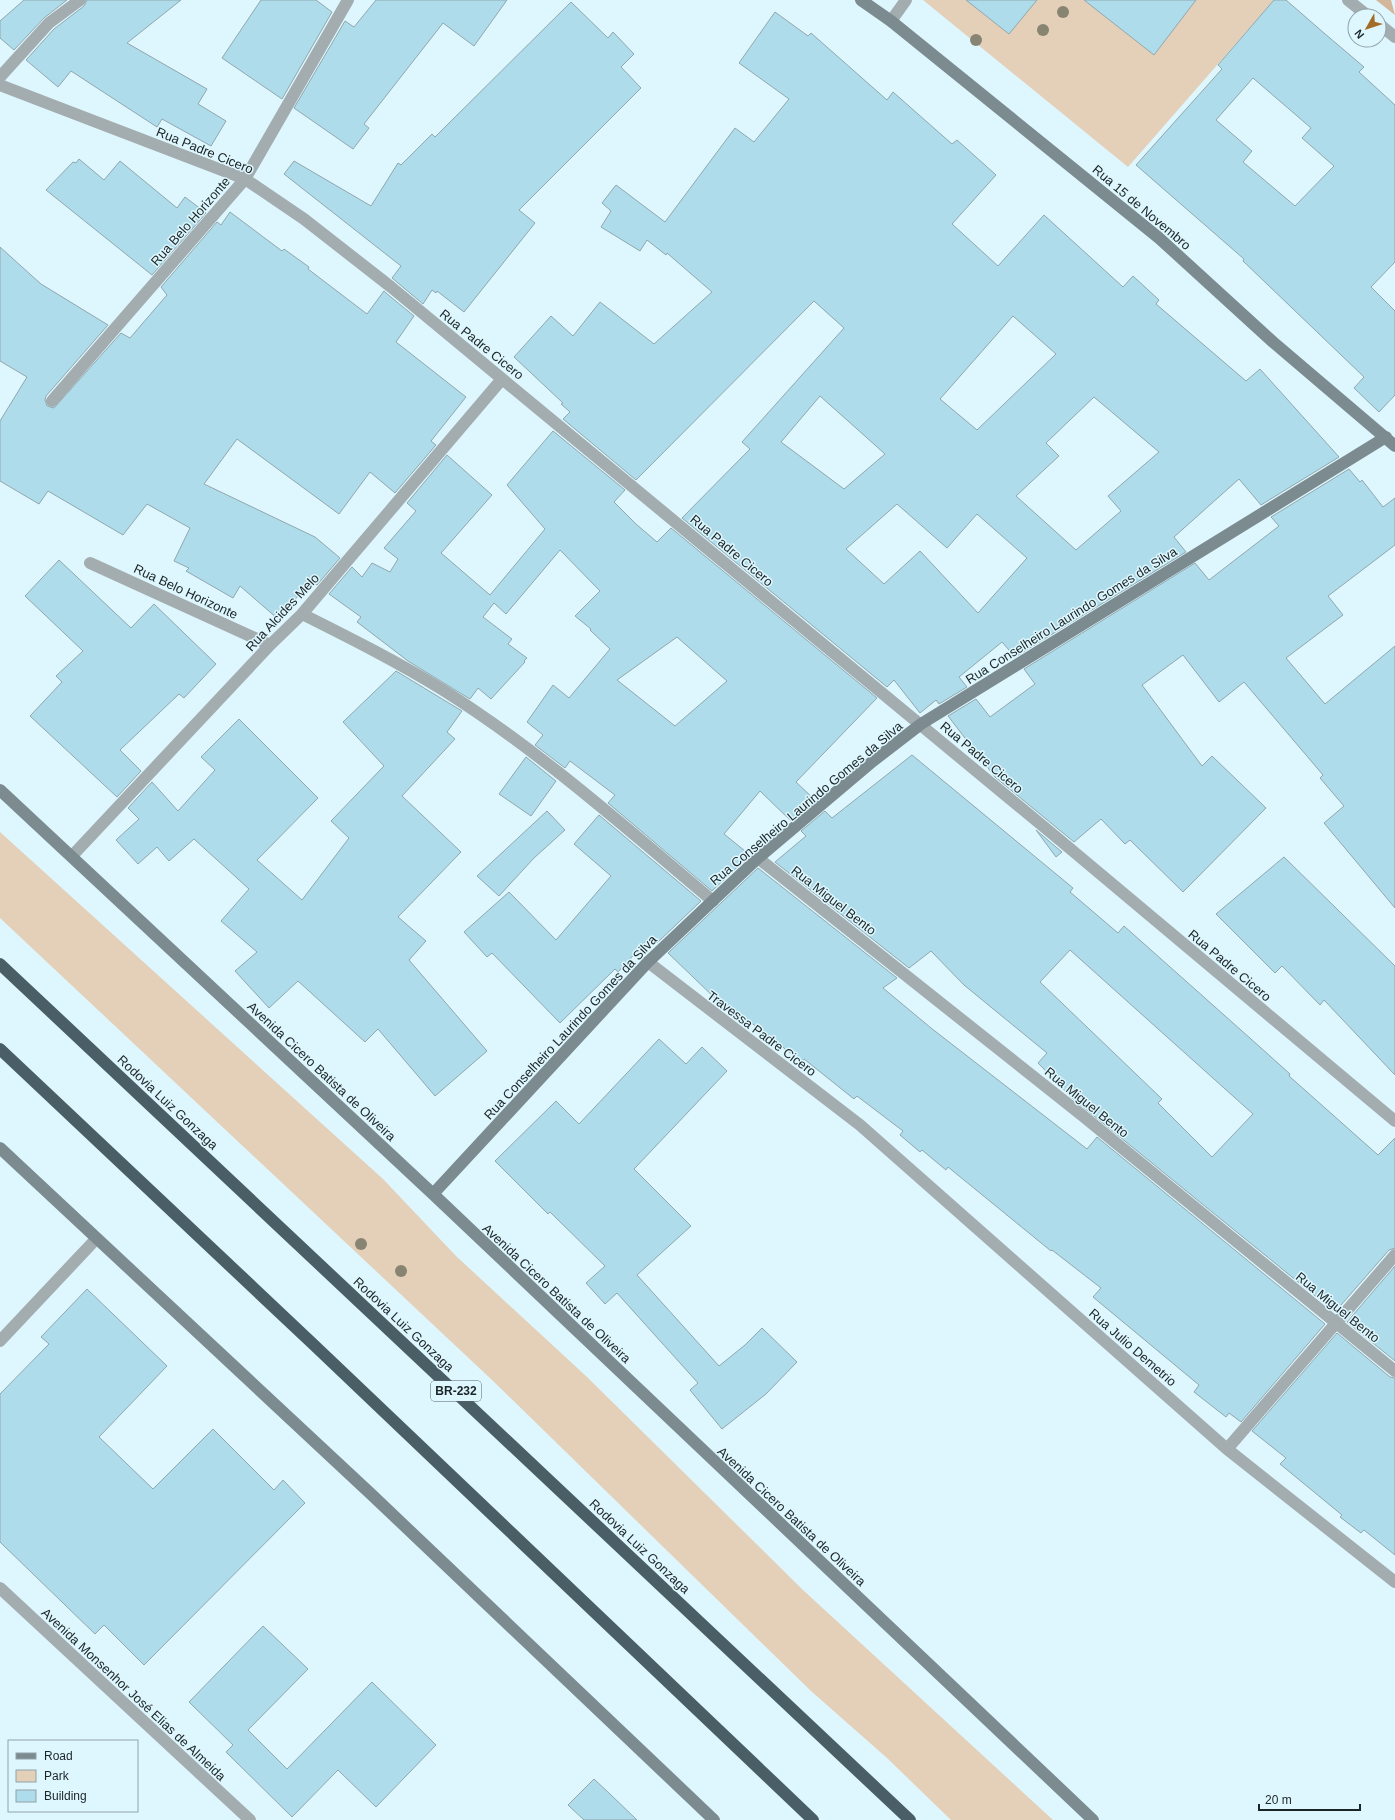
<svg xmlns="http://www.w3.org/2000/svg" width="1395" height="1820" font-family="Helvetica,sans-serif">
	<style>
		.green { fill: #e4cfb8 }
		.forest { fill: #d2b79a }
		.building { fill: #afdcea; stroke: #90a7ae; fill-rule: evenodd }
		.lines { fill: none; stroke-linecap: round; stroke-linejoin: round }
		.street { stroke: #a3adb0; stroke-width: 12 }
		.secondary { stroke: #7c8b90; stroke-width: 12 }
		.highway { stroke: #4a5f65; stroke-width: 12 }
		.tree { fill: #888472 }
		.labels { text-anchor: middle; stroke-width: 3; stroke-linejoin: round; paint-order: stroke }
		.shield { fill: #def7fe; stroke: #566367; stroke-width: 1 }
		.shield-label { font-size: 12px; font-weight: bold; fill: #1b2426 }
		.street-label { font-size: 13px; fill: #1b2426; stroke: #def7fe }
	</style>
	<rect width="100%" height="100%" fill="#def7fe"/>
	<!-- green -->
	<path class="green" d="M923,0H1274L1128,167Z
		M0,832L383,1179L456,1256L587,1377L803,1590L1053,1820H951L887,1758L811,1691L492,1380L0,918Z"/>
	<!-- forest -->
	<path class="forest" d="M1376,0H1391L1395,15Z"/>
	<!-- building -->
	<path class="building" d="M24,0H67L44,18L14,50L0,38V21Z
		M87,0H181L127,43L207,89L198,104L226,121L211,146L162,119L157,127L71,71L58,87L26,60L54,29L84,6Z
		M261,0H316L332,12L282,99L222,58Z
		M376,0H507L474,46L443,23L364,124L369,128L353,149L294,108L345,21L354,27Z
		M966,0H1037L1009,34Z
		M1084,0H1196L1154,55Z
		M1274,0H1286L1324,33L1364,67L1359,72L1395,105V262L1371,287L1395,311V395L1379,412L1354,388L1364,377L1243,261L1244,259L1136,165L1222,69L1218,65ZM1253,78L1311,128L1302,138L1334,166L1295,206L1243,162L1252,151L1216,120Z
		M571,2L608,38L613,32L634,54L621,67L641,88L519,210L535,223L464,312L437,291L436,293L432,290L423,304L392,278L401,266L284,174L294,161L371,206L398,163L401,165L432,134L435,137Z
		M775,12L808,36L811,33L887,100L893,92L952,144L957,140L996,175L952,224L998,266L1044,215L1123,287L1133,276L1159,300L1156,304L1246,381L1260,369L1339,457L1261,505L1239,479L1174,537L1186,552L1015,657L1002,642L959,677L967,687L939,704L936,700L920,713L894,680L887,687L682,518L750,449L742,442L844,328L814,301L636,480L563,419L570,412L561,404L563,403L514,357L551,316L573,336L600,302L654,344L712,292L667,253L666,255L647,240L640,251L601,227L611,211L602,203L616,185L665,222L735,128L754,142L789,99L739,63ZM1013,316L1056,354L977,430L940,399ZM820,396L885,454L844,489L781,442ZM1094,397L1159,452L1108,496L1121,511L1076,550L1016,496L1059,456L1046,443ZM897,504L947,548L977,514L1027,558L978,613L920,551L884,584L846,549Z
		M79,159L104,180L120,161L177,208L185,197L206,213L152,275L46,190L73,162L76,163Z
		M230,212L282,251L284,249L309,267L308,269L367,314L384,291L386,293L414,316L396,342L466,397L431,441L436,445L395,493L370,472L339,514L237,439L204,484L315,537L340,558L317,585L311,581L278,619L240,586L233,598L186,571L189,568L174,561L190,528L147,504L123,535L48,491L39,504L0,481V421L27,377L0,361V247L41,284L108,325L46,396L45,400L47,406L54,408L121,333L130,338L167,295L161,287L217,222L221,225Z
		M553,431L625,490L614,502L636,524L657,542L671,528L877,698L796,782L815,800L791,821L760,791L724,834L750,855L712,891L608,803L615,795L570,761L565,768L535,745L543,735L527,722L553,685L569,698L610,649L590,630L591,629L575,616L600,591L560,550L506,614L494,603L483,617L512,639L508,644L527,658L524,661L525,662L491,699L478,688L470,699L408,661L357,622L361,617L329,594L352,567L362,577L372,563L390,572L398,559L384,548L416,511L407,503L447,455L492,495L441,553L490,595L545,529L507,485ZM677,637L727,681L675,726L617,680Z
		M1349,469L1360,482L1362,480L1383,507L1395,498V545L1328,596L1343,615L1286,658L1325,704L1395,646V908L1324,823L1344,806L1320,778L1323,775L1244,682L1219,702L1183,655L1142,685L1202,766L1212,756L1266,808L1183,892L1130,840L1125,844L1101,819L1074,842L995,777L948,716L976,699L990,717L1035,684L1024,669L1195,563L1209,580L1279,526L1271,517Z
		M59,560L131,628L154,604L216,664L184,698L179,694L120,750L141,771L117,797L30,716L62,682L56,676L83,651L25,596Z
		M396,671L462,711L447,732L455,739L402,796L461,852L398,917L426,941L409,960L487,1051L435,1096L378,1029L365,1042L298,981L269,1008L235,971L257,952L221,921L249,889L194,839L169,861L157,847L138,864L116,840L139,819L128,808L152,782L178,811L215,770L201,757L239,719L318,798L257,860L302,900L349,838L331,821L384,766L343,722Z
		M912,755L1073,888L1070,892L1118,933L1124,926L1251,1039L1290,1074L1289,1076L1378,1155L1395,1138V1248L1389,1250L1335,1312L1072,1098L1038,1063L1047,1053L964,985L931,951L909,968L775,862L806,836L801,831L825,811L832,818ZM1070,950L1253,1114L1212,1157L1158,1103L1162,1099L1040,982Z
		M526,757L556,781L531,816L499,794Z
		M547,811L565,830L534,858L499,896L477,876Z
		M599,815L701,901L657,943L651,936L618,972L615,969L560,1023L492,953L487,957L464,932L509,892L556,940L611,876L574,844Z
		M1036,830L1056,847L1062,852L1056,857Z
		M1284,857L1395,966V1075L1324,1000L1320,1005L1282,966L1275,973L1216,914Z
		M758,868L897,978L883,988L931,1028L1087,1149L1097,1137L1325,1324L1241,1422L1229,1413L1226,1417L1194,1392L1199,1385L1093,1297L1101,1288L1052,1250L1051,1251L948,1167L946,1170L922,1150L920,1152L900,1135L903,1131L857,1096L854,1099L804,1059L802,1062L749,1021L744,1026L668,953Z
		M659,1039L686,1064L702,1047L727,1071L634,1169L691,1226L637,1275L719,1366L745,1345L762,1328L797,1362L766,1394L722,1429L690,1390L698,1383L617,1293L605,1304L586,1283L605,1266L550,1212L548,1214L495,1161L556,1101L579,1124Z
		M1395,1266V1361L1347,1322Z
		M87,1289L167,1366L99,1437L153,1489L213,1429L274,1490L283,1480L305,1503L144,1665L104,1625L95,1634L0,1542V1394L49,1344L41,1337Z
		M1337,1333L1390,1377L1395,1378V1555L1364,1530L1361,1533L1340,1517L1342,1515L1280,1464L1286,1458L1252,1431Z
		M263,1626L308,1669L248,1730L287,1769L372,1682L436,1745L376,1807L338,1770L292,1817L226,1752L233,1745L189,1702Z
		M594,1779L610,1794L637,1820H584L568,1805Z"/>
	<g class="lines">
		<!-- street -->
		<path class="street" d="M1348,0L1368,16
			M891,21L906,0
			M1379,24L1395,37
			M0,77L49,23L80,0
			M0,85L245,179L304,219L391,287L1061,841L1395,1121
			M52,401L245,179L348,0
			M90,563L270,645
			M302,614C350,638 398,662 443,690C540,751 626,828 713,901
			M72,856L270,645L302,614L502,379
			M758,858L1083,1116L1395,1371
			M648,962L860,1125L1227,1449L1395,1582
			M0,1341L96,1239
			M1227,1449L1395,1255
			M0,1588L250,1820"/>
		<!-- secondary -->
		<path class="secondary" d="M861,0L891,21L1159,238L1273,342L1395,446
			M0,790L433,1194L1093,1820
			M0,1148L372,1495L714,1820
			M433,1194L648,962L758,858L873,761L921,724L1386,437"/>
		<!-- highway -->
		<path class="highway" d="M0,964L910,1820
			M0,1049L314,1345L813,1820"/>
	</g>
	<!-- trees -->
	<g class="tree">
		<circle cx="1063" cy="12" r="6"/>
		<circle cx="1043" cy="30" r="6"/>
		<circle cx="976" cy="40" r="6"/>
		<circle cx="361" cy="1244" r="6"/>
		<circle cx="401" cy="1271" r="6"/>
	</g>
	<g class="labels">
		<!-- shield labels -->
		<rect class="shield" x="431" y="1381" width="50" height="20" rx="3"/>
		<g class="shield-label">
			<text x="456" y="1395">BR-232</text>
		</g>
		<!-- street labels -->
		<g class="street-label">
			<text transform="translate(205 150) rotate(22)" y="5">Rua Padre Cicero</text>
			<text transform="translate(1142 207) rotate(40)" y="5">Rua 15 de Novembro</text>
			<text transform="translate(190 221) rotate(-49)" y="5">Rua Belo Horizonte</text>
			<text transform="translate(482 344) rotate(39)" y="5">Rua Padre Cicero</text>
			<text transform="translate(732 550) rotate(40)" y="5">Rua Padre Cicero</text>
			<text transform="translate(186 591) rotate(25)" y="5">Rua Belo Horizonte</text>
			<text transform="translate(282 612) rotate(-47)" y="5">Rua Alcides Melo</text>
			<text transform="translate(1071 615) rotate(-32)" y="5">Rua Conselheiro Laurindo Gomes da Silva</text>
			<text transform="translate(982 757) rotate(40)" y="5">Rua Padre Cicero</text>
			<text transform="translate(806 803) rotate(-40)" y="5">Rua Conselheiro Laurindo Gomes da Silva</text>
			<text transform="translate(834 900) rotate(38)" y="5">Rua Miguel Bento</text>
			<text transform="translate(1230 965) rotate(40)" y="5">Rua Padre Cicero</text>
			<text transform="translate(570 1027) rotate(-47)" y="5">Rua Conselheiro Laurindo Gomes da Silva</text>
			<text transform="translate(762 1033) rotate(37)" y="5">Travessa Padre Cicero</text>
			<text transform="translate(322 1071) rotate(43)" y="5">Avenida Cicero Batista de Oliveira</text>
			<text transform="translate(168 1102) rotate(43)" y="5">Rodovia Luiz Gonzaga</text>
			<text transform="translate(1087 1102) rotate(39)" y="5">Rua Miguel Bento</text>
			<text transform="translate(557 1293) rotate(43)" y="5">Avenida Cicero Batista de Oliveira</text>
			<text transform="translate(1338 1307) rotate(39)" y="5">Rua Miguel Bento</text>
			<text transform="translate(404 1324) rotate(43)" y="5">Rodovia Luiz Gonzaga</text>
			<text transform="translate(1133 1347) rotate(41)" y="5">Rua Julio Demetrio</text>
			<text transform="translate(792 1516) rotate(43)" y="5">Avenida Cicero Batista de Oliveira</text>
			<text transform="translate(640 1546) rotate(43)" y="5">Rodovia Luiz Gonzaga</text>
			<text transform="translate(134 1694) rotate(43)" y="5">Avenida Monsenhor José Elias de Almeida</text>
		</g>
	</g>
	<!-- legend -->
	<rect x="8" y="1740" width="130" height="72" fill="#def7fe" stroke="#90a3a8"/>
	<rect x="16" y="1753" width="20" height="6" fill="#7c8b90" stroke="#90a3a8"/>
	<text x="44" y="1760" font-size="12" fill="#1b2426">Road</text>
	<rect x="16" y="1770" width="20" height="12" fill="#e4cfb8" stroke="#90a3a8"/>
	<text x="44" y="1780" font-size="12" fill="#1b2426">Park</text>
	<rect x="16" y="1790" width="20" height="12" fill="#afdcea" stroke="#90a3a8"/>
	<text x="44" y="1800" font-size="12" fill="#1b2426">Building</text>
	<!-- north arrow -->
	<g transform="translate(1367 28) rotate(231)"><circle r="19" fill="#def7fe" stroke="#90a3a8"/>
	<path d="M0-3L7 15L0 10L-7 15Z" fill="#a36d27"/>
	<text y="-6" font-size="11" font-weight="bold" text-anchor="middle" fill="#1b2426">N</text>
	</g>
	<!-- scale -->
	<path d="M1259 1804v6h101v-6" fill="none" stroke="#1b2426" stroke-width="2"/>
	<text x="1265" y="1804" font-size="12" fill="#1b2426" stroke="#def7fe" stroke-width="3" paint-order="stroke">20 m</text>
</svg>
